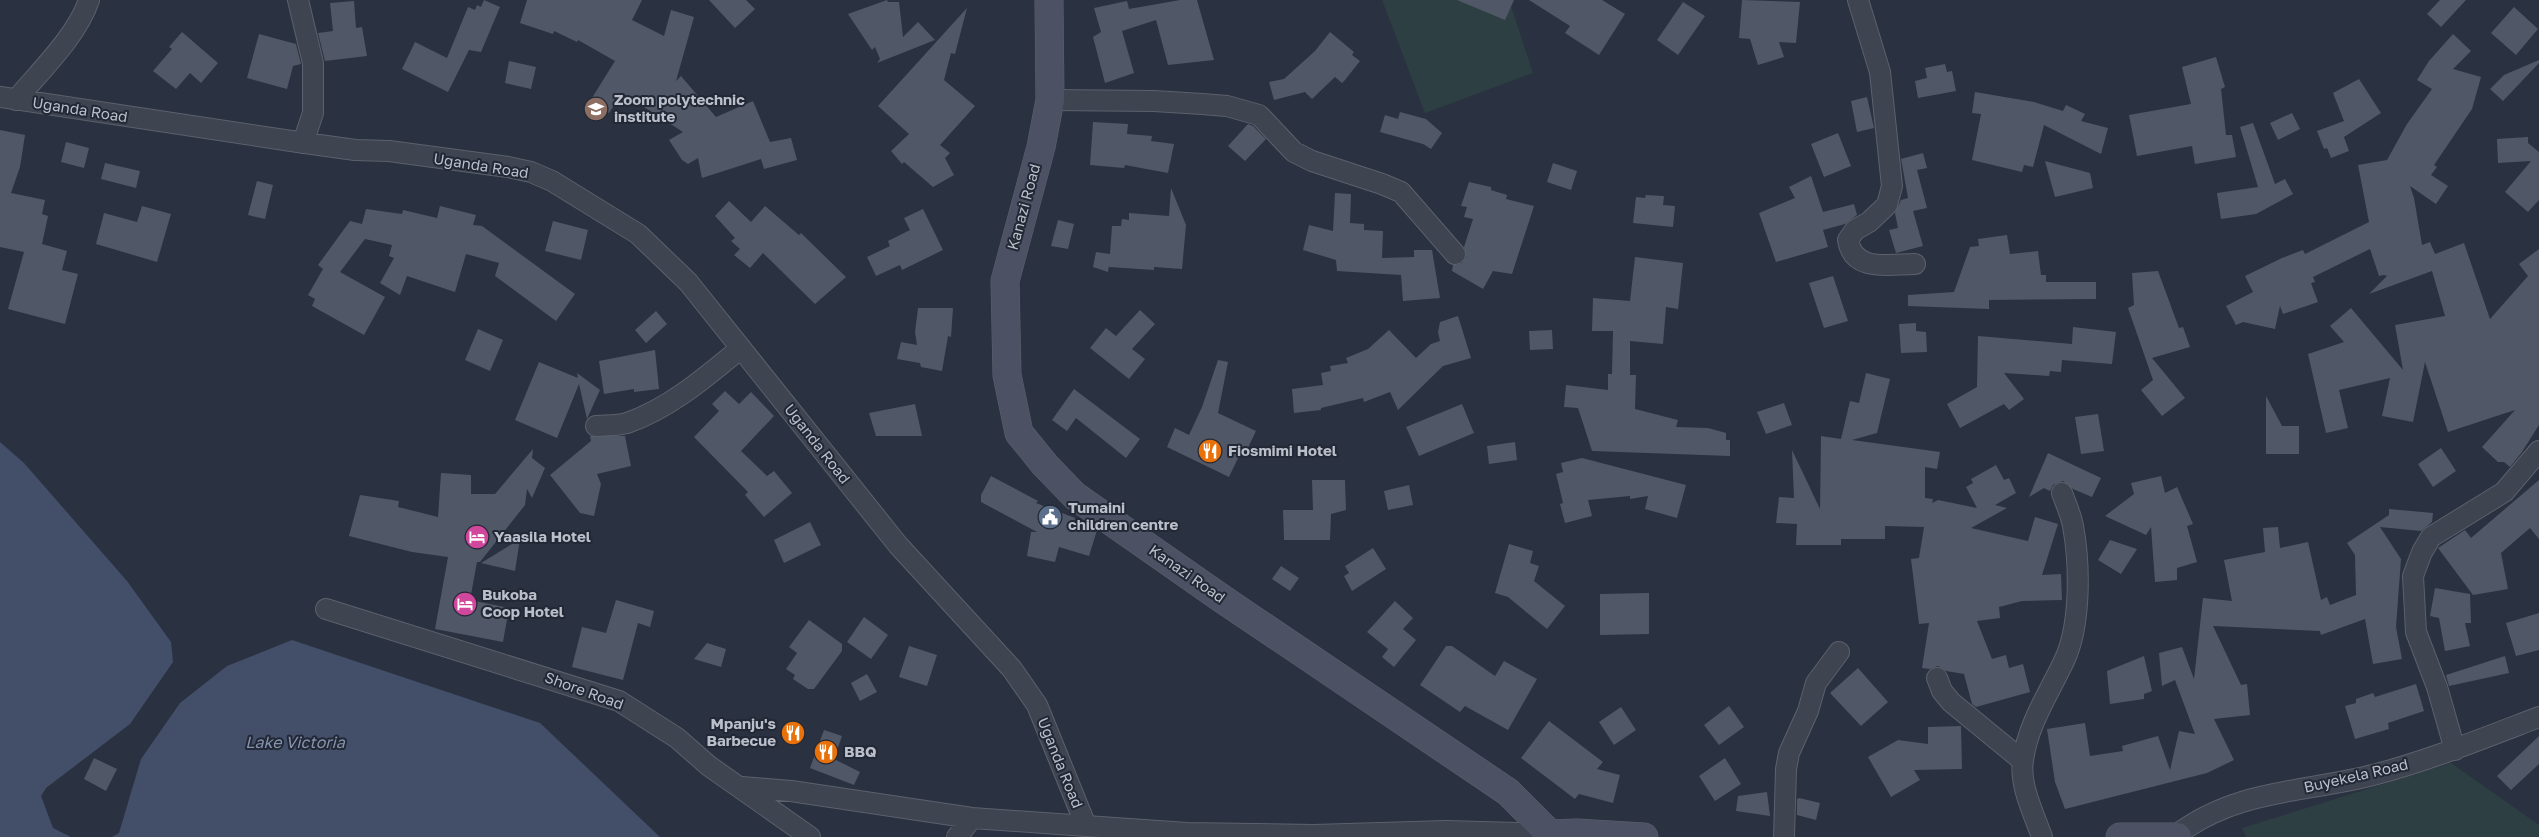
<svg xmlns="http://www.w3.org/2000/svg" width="2539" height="837" font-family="'Golos Text',sans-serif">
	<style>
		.green { fill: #2d3f42 }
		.water { fill: #434f69 }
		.building { fill: #505868 }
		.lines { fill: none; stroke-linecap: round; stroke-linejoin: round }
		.minor-casing { stroke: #5c616d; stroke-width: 22 }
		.secondary-casing { stroke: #5c616d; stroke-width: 29 }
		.minor { stroke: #3e4450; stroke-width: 20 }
		.secondary { stroke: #4c5263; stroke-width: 28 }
		.labels { text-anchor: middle; stroke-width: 4; stroke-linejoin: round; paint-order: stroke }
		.poi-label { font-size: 15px; font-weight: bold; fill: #bbbfca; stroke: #222835; text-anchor: start }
		.street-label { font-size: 15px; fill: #bbbfca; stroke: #222835 }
		.water-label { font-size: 16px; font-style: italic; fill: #8693ae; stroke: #222835 }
	</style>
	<rect width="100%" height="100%" fill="#2a3140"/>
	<!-- green -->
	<path class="green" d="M1382,0H1509L1533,73L1425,113Z
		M2451,763L2539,825V837H2246L2242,828Z"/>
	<!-- water -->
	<path class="water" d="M0,442L24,463L127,581L171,642L173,662L130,724L46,788L41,796L53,828L71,837H0Z
		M292,640L540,723L660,837H112L119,833L141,759L180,703L227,666Z"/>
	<!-- building -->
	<path class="building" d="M484,0L500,7L481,52L469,50L448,92L402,69L415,42L447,58L468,7L475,10L477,5L481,7Z
		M527,0H642L632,20L664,36L671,10L694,17L676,81L681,76L716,117L753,101L770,142L791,138L797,160L764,169L761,159L702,178L698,158L688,164L682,160L669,140L683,132L622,93L609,113L590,101L615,61L578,40L577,42L554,31L553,34L520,23Z
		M709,0H746L755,9L735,28Z
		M887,0L888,2H899L903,37L918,22L935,40L877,63L880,59L875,47L872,50L848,14Z
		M1180,0H1197L1214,60L1168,65L1156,20L1122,31L1134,73L1105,83L1093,37L1101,32L1094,8L1127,1L1129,9Z
		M1457,0H1514L1505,20Z
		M1529,0H1602L1625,14L1599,55L1565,33L1570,26Z
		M1742,0L1800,2L1796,43L1779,42L1784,57L1758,65L1750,39L1739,38Z
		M2440,0H2466L2441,27L2427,14Z
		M354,1L356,28L362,27L367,56L325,61L318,33L333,31L330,3Z
		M1683,2L1705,16L1678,55L1657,40Z
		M2514,7L2538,29L2516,55L2491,33Z
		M967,8L955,54L951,53L944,80L975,106L940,145L950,153L945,158L954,175L933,187L904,162L902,164L891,151L909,134L878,106Z
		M182,32L218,63L201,83L190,73L176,89L153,71L172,49L169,47Z
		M1330,32L1354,52L1352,55L1360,61L1345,80L1342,83L1335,77L1312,99L1305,92L1274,100L1269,82L1284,79L1315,51Z
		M259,34L296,44L301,64L293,66L287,89L247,78Z
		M2453,34L2471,51L2453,69L2481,77L2472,109L2434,165L2437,167L2431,175L2448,186L2436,204L2410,186L2414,198L2422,245L2430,242L2435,254L2464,243L2490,319L2528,276L2519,264L2539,249V425L2522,452L2510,467L2504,462H2498L2482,447L2515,410L2448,432L2425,362L2413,422L2382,416L2390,378L2339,390L2348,428L2326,433L2308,354L2344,342L2330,326L2351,308L2403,370L2395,325L2445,316L2432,271L2369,294L2387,276L2384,275L2379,276L2370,249L2313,277L2315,282L2311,283L2318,302L2283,314L2280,306L2275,329L2243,322L2236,325L2226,306L2253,292L2245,276L2282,258L2303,250L2305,254L2369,222L2358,165L2387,160L2407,124L2432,89L2417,80L2429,61Z
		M2216,57L2225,87L2221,89L2226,135H2232L2236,157L2195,164L2192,146L2137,156L2129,115L2191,104L2182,67Z
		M2539,60V63L2503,101L2490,89L2504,75Z
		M509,61L536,67L531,89L505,83Z
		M1945,64L1947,72L1952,71L1956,91L1918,98L1915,81L1927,78L1925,68Z
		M2359,79L2381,113L2344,137L2349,151L2331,158L2327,148L2324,149L2317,131L2344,121L2333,93Z
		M1975,92L2034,102L2063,111L2066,105L2085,114L2081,121L2108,128L2101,154L2044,125L2033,167L2024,165L2022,172L1972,160L1981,114L1972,113Z
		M1867,97L1874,128L1857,132L1851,101Z
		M1400,112L1426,119L1442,133L1431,149L1423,144L1380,132L1385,115L1398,119Z
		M2292,113L2300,129L2278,140L2270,123Z
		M1093,122L1128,124L1127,134L1152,136L1151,141L1174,144L1168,173L1125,165L1124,168L1090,165Z
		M2253,123L2275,184L2285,179L2293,194L2256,214L2221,219L2217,193L2258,187L2240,127Z
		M1248,124L1253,126L1266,139L1245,161L1228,146Z
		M0,130L25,135L20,167L11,193L45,200L42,214L48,216L42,244L67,251L62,270L78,274L65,324L8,309L24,252L0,247Z
		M1838,133L1851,166L1824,177L1811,144Z
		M2528,137V143L2539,152V200L2528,212L2505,192L2531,161L2498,163L2497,139Z
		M66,142L89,148L84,168L61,162Z
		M1923,153L1927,168L1917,170L1927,208L1913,211L1923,246L1896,253L1889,230L1898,228L1895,213L1901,200L1908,198L1901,159Z
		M2045,161L2090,173L2093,188L2055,197Z
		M105,163L140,171L136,188L101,179Z
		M1553,163L1577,171L1571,190L1547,182Z
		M1811,176L1823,212L1854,204L1857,215L1845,224L1823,230L1828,247L1776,262L1759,213L1795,198L1789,187Z
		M257,181L273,185L265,219L248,215Z
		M1469,182L1491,187V190L1507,195L1506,199L1534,206L1512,274L1493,271L1483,289L1452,271L1453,265L1462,263L1466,257L1464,247L1473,219L1464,217L1467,207L1461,206Z
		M1171,188L1186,225L1182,269L1154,267V270L1109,267V265L1108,272L1093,267L1096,252L1110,254L1112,226H1121L1122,219L1129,220V213L1169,216Z
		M1335,193L1351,194L1350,223L1364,224V230L1383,231L1382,258L1414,257V250H1432L1440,298L1403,301L1401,275L1337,271L1336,260L1303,250L1309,225L1333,231Z
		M1646,195L1664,196L1663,205L1675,206L1673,227L1633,223L1636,197L1645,198Z
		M729,201L751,222L765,206L799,235L801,233L846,277L815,304L763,253L750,268L734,255L740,249L731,241L735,238L715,216Z
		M142,206L171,214L157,262L96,244L104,213L137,222Z
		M440,206L476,215L473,225L482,226L575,294L556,321L495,276L499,263L466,254L455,292L407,276L400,295L380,283L394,258L389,256L392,245L365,239L340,272L385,297L364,335L312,306L315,299L308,295L323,269L318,265L350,221L362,224L366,209L402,214L403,210L437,218Z
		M923,209L943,250L902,270L900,265L876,276L867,257L890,246L888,241L910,230L904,218Z
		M1058,220L1074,224L1068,249L1051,246Z
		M553,221L588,230L581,260L545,251Z
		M2007,235L2010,254L2038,251L2041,275H2046V282H2096V299L1989,300V309L1908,306V295L1954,292L1970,247L1979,246L1978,239Z
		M1635,257L1683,263L1678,309L1666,307L1663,344L1630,341V375H1636L1635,409L1678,420L1676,427L1708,428L1726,433V440H1730V456L1592,451L1578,408L1564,407L1566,385L1608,390V374H1612L1613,331H1592L1593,298L1630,301Z
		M2158,271L2179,328L2183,327L2190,347L2152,358L2185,398L2162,416L2141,390L2153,380L2128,308L2134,305L2132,273Z
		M1833,276L1848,321L1824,328L1809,283Z
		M918,308H953L951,337L948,336L942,371L921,367L920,363L897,359L901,342L917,345L915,332Z
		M1140,310L1155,324L1132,349L1145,359L1129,379L1090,348L1106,328L1116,336Z
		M656,311L667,324L646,343L635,330Z
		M1458,316L1471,358L1443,366L1398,410L1390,392L1364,402L1363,398L1321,408V410L1294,413L1292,389L1323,385L1321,373L1331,371L1330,366L1348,363L1346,358L1368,349L1389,330L1416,358L1431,344L1440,341L1438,332L1440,322Z
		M1916,323V331L1926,332L1927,352L1901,353L1899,324Z
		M2073,327L2116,332L2112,364L2062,360L2061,372L2050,371L2049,376L2004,373L2024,399L2009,410L2004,404L1960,428L1947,404L1977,387L1978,336L2072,344Z
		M478,329L503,340L490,371L465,360Z
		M1552,330L1553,349L1530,350L1529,331Z
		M655,350L659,389L634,392V389L604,394L599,361Z
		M1218,360L1228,362L1218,413L1256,431L1244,456L1240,454L1229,477L1167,447L1175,428L1189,435L1202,407Z
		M539,362L578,378L577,373L600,390L587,419L579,384L557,438L515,420Z
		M1866,373L1890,379L1877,433L1852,440L1940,452L1937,469L1925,467V498L1933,499L1932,503L1938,500L1977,508L1966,487L1973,483L1971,479L1996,465L2004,480L2009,478L2016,493L1995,505L2007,508L1971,528L2028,541L2035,517L2058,524L2042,575L2061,574L2062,600L2022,601L1999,607L2000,618L1977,621L1992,659L2006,655L2009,668L2023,664L2030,692L1976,707L1972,704L1964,674L1946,671L1938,666L1930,669L1922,668L1929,623L1919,624L1911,559L1919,558L1924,527L1885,526V539H1841V545H1796L1797,524L1776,523L1779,497L1794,498L1792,450L1820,509L1821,436L1841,439L1850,401L1859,403Z
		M1074,389L1140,439L1126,458L1076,418L1067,431L1052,420Z
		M725,391L739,404L751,392L774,416L741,451L767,476L774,471L792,493L764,517L745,495L748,492L694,437L719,411L712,404Z
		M2266,396L2282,426H2299V454H2266Z
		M1784,403L1792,425L1766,434L1757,412Z
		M915,404L922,436H876L869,413Z
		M1462,404L1474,433L1419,456L1406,427Z
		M2098,414L2104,451L2081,454L2075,417Z
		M590,436H625L631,466L597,474L601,484L594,516L580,513L550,475L591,441Z
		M1515,442L1517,460L1489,464L1487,446Z
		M2441,448L2456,471L2433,487L2418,464Z
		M533,449L532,458L545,468L532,498L527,489L525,505L480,562H477L470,600L509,608L503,642L435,629L448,557L412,552L349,536L360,495L399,501L398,507L438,517L441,473L471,475V494H495Z
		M2048,453L2101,478L2092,497L2073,489L2063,481L2053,485L2050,491L2044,488L2029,497Z
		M1582,458L1686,485L1677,518L1645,509L1648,496L1630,499V496L1588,500L1592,516L1565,523L1560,504L1563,503L1556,474L1563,472L1561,463Z
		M991,476L1038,501L1036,503L1075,518L1074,523L1097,530L1089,556L1059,547L1055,562L1027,556L1031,532H1037L981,502V495Z
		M2161,476L2165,493L2177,487L2193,524L2187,526L2197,562L2177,568V580L2155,582L2151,527L2146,535L2105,516L2134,494L2131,483Z
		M1312,480H1345L1346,510L1331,514L1330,540H1284L1283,510H1313Z
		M2539,480V539L2530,528L2501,553L2508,589L2473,595L2438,548L2465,530L2471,538Z
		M1409,485L1413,505L1388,510L1384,491Z
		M2389,509L2433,513L2432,522L2421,531L2380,527L2401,559L2396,627L2402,659L2373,664L2365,619L2321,635L2320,631L2213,626L2241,685L2247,684L2250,715L2214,719L2234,760L2207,773L2065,809L2055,782L2047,729L2085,723L2090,756L2123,751L2122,746L2158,736L2170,770L2179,731L2195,734L2175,680L2162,686L2159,653L2182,647L2194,679L2203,598L2232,601L2224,560L2265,552L2263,528L2278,527L2280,548L2308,542L2321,600L2327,597L2330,605L2356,595L2355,555L2347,543L2389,515Z
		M810,522L821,545L784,563L774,540Z
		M520,539L515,571L481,563Z
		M2110,540L2137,549L2121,574L2098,560Z
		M1509,544L1533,551L1530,563L1539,566L1534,581L1565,606L1547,629L1508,597L1495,593Z
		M1373,548L1386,569L1352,591L1344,576L1349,573L1345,566Z
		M1281,566L1299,578L1290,591L1272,579Z
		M2435,588L2470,594L2471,623H2465L2470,646L2445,651L2439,618L2430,616Z
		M1649,593V634L1600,635V594Z
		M616,600L654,611L650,627L638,623L623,680L572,667L582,627L606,633Z
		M1395,601L1413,618L1403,629L1416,640L1394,667L1382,657L1388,649L1367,632Z
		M2539,613V650L2516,656L2506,623Z
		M864,617L888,635L871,659L847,642Z
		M809,620L842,644V651L814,689H808L793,679L795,675L786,669L797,653L789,647Z
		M707,643L726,649L721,667L694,659Z
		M909,646L937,655L927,686L899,677Z
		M1446,646H1452L1495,676L1504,661L1537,679L1508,730L1465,706L1460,712L1420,685Z
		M2144,656L2152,691L2144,694V699L2110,704L2107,671Z
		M2505,656L2509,673L2449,686L2446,675Z
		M1858,668L1888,702L1861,726L1830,693Z
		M867,674L877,692L860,701L851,683Z
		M2416,684L2424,711L2388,723L2389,729L2355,739L2345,706L2356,703V699L2373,693L2375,697Z
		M1729,706L1744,727L1719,745L1704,725Z
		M1621,707L1636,730L1614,745L1599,722Z
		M1549,721L1603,762L1597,769L1620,775L1613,803L1579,794L1575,799L1521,758Z
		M1961,726L1962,769L1914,770L1920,780L1891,797L1868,757L1898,740L1928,744V727Z
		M824,730L842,736L834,759L860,772L854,785L810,768Z
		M2539,736V764L2511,790L2497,776Z
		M94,758L117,769L106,791L84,779Z
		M1725,758L1741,784L1715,801L1699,776Z
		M1767,792L1770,816L1736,811L1738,796Z
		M1799,798L1820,803L1816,820L1797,815V799Z"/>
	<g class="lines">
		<!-- minor casing -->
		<g class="minor-casing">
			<path id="minor" d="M298,0L313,63V113L303,143
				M1858,0L1880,72L1892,186L1887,205L1869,222L1855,230L1848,240C1853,273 1890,264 1915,264
				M0,97L298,142L355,150L389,151L508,167L531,172L552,181L638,234L688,282L898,545L1012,669L1037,705L1086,826L1187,833L1314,835L1446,831L1550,834
				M16,100C40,71 77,36 89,0
				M1050,100L1154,101L1202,104L1227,106L1259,115L1294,152L1312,161L1382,184L1401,192L1455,254
				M596,426C606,425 617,426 627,423C669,409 707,376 741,348
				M326,609L619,701L677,738L709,766L810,837
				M1937,678L1942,691L1951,702L2023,761
				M2455,750L2437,687L2416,632L2413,576L2422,552L2431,537L2504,492L2539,451
				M742,787L791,791L972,818L1086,826
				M2175,836C2236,789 2302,793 2373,775C2430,760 2484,738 2539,717
				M957,837L972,818
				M1784,837L1786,769L1789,753L1808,711L1816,683L1839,652
				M2042,837C2034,814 2019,785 2023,760C2028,724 2049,693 2064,661C2081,626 2080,564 2073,526C2071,515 2066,504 2062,493"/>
		</g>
		<!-- secondary casing -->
		<g class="secondary-casing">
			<path id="secondary" d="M1049,0L1050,100L1041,147L1005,281L1007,375L1019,433L1045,465L1075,496L1221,598L1508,792L1550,834L1577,833L1644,837
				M2120,837H2177"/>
		</g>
		<!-- minor -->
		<use href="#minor" class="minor"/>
		<!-- secondary -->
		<use href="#secondary" class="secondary"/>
	</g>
	<!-- icons -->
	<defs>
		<g id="school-disc" transform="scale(1.25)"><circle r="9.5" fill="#8d6e63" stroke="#222835"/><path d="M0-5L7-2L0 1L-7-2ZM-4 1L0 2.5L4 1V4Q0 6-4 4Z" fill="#fff"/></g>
		<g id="restaurant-disc" transform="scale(1.25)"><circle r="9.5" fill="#e8710a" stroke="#222835"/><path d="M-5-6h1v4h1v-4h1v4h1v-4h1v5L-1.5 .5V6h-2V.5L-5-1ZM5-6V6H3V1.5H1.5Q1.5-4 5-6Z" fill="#fff"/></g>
		<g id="civic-disc" transform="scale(1.25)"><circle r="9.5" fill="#5c6f8a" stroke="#222835"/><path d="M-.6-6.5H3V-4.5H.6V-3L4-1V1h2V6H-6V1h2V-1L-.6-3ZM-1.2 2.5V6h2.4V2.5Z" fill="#fff"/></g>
		<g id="hotel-disc" transform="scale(1.25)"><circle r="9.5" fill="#d1479c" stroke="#222835"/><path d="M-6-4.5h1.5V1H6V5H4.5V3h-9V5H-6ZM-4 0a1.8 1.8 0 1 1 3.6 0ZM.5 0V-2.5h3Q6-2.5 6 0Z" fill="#fff"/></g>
	</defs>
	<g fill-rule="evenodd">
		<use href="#school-disc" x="596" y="109"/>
		<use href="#restaurant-disc" x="1210" y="451"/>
		<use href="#civic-disc" x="1050" y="517"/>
		<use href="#hotel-disc" x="477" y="537"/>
		<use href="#hotel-disc" x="465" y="604"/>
		<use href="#restaurant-disc" x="793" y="733"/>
		<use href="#restaurant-disc" x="826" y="752"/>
	</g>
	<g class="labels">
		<!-- poi labels -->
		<g class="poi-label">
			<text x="614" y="105">Zoom polytechnic<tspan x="614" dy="17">institute</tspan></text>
			<text x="1228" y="456">Fiosmimi Hotel</text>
			<text x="1068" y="513">Tumaini<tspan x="1068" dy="17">children centre</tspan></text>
			<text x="494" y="542">Yaasila Hotel</text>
			<text x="482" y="600">Bukoba<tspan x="482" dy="17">Coop Hotel</tspan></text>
			<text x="776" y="729" text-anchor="end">Mpanju's<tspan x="776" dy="17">Barbecue</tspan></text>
			<text x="844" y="757">BBQ</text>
		</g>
		<!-- street labels -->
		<g class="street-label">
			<text transform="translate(80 110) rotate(9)" y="5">Uganda Road</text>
			<text transform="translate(481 166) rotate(9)" y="5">Uganda Road</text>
			<text transform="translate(1024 207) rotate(-75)" y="5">Kanazi Road</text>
			<text transform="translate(817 444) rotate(52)" y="5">Uganda Road</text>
			<text transform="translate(1187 574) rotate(35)" y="5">Kanazi Road</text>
			<text transform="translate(584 691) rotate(20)" y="5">Shore Road</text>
			<text transform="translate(1060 763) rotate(68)" y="5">Uganda Road</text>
			<text transform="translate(2356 776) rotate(-13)" y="5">Buyekela Road</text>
		</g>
		<!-- water labels -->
		<g class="water-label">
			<text x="295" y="748">Lake Victoria</text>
		</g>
	</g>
</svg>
